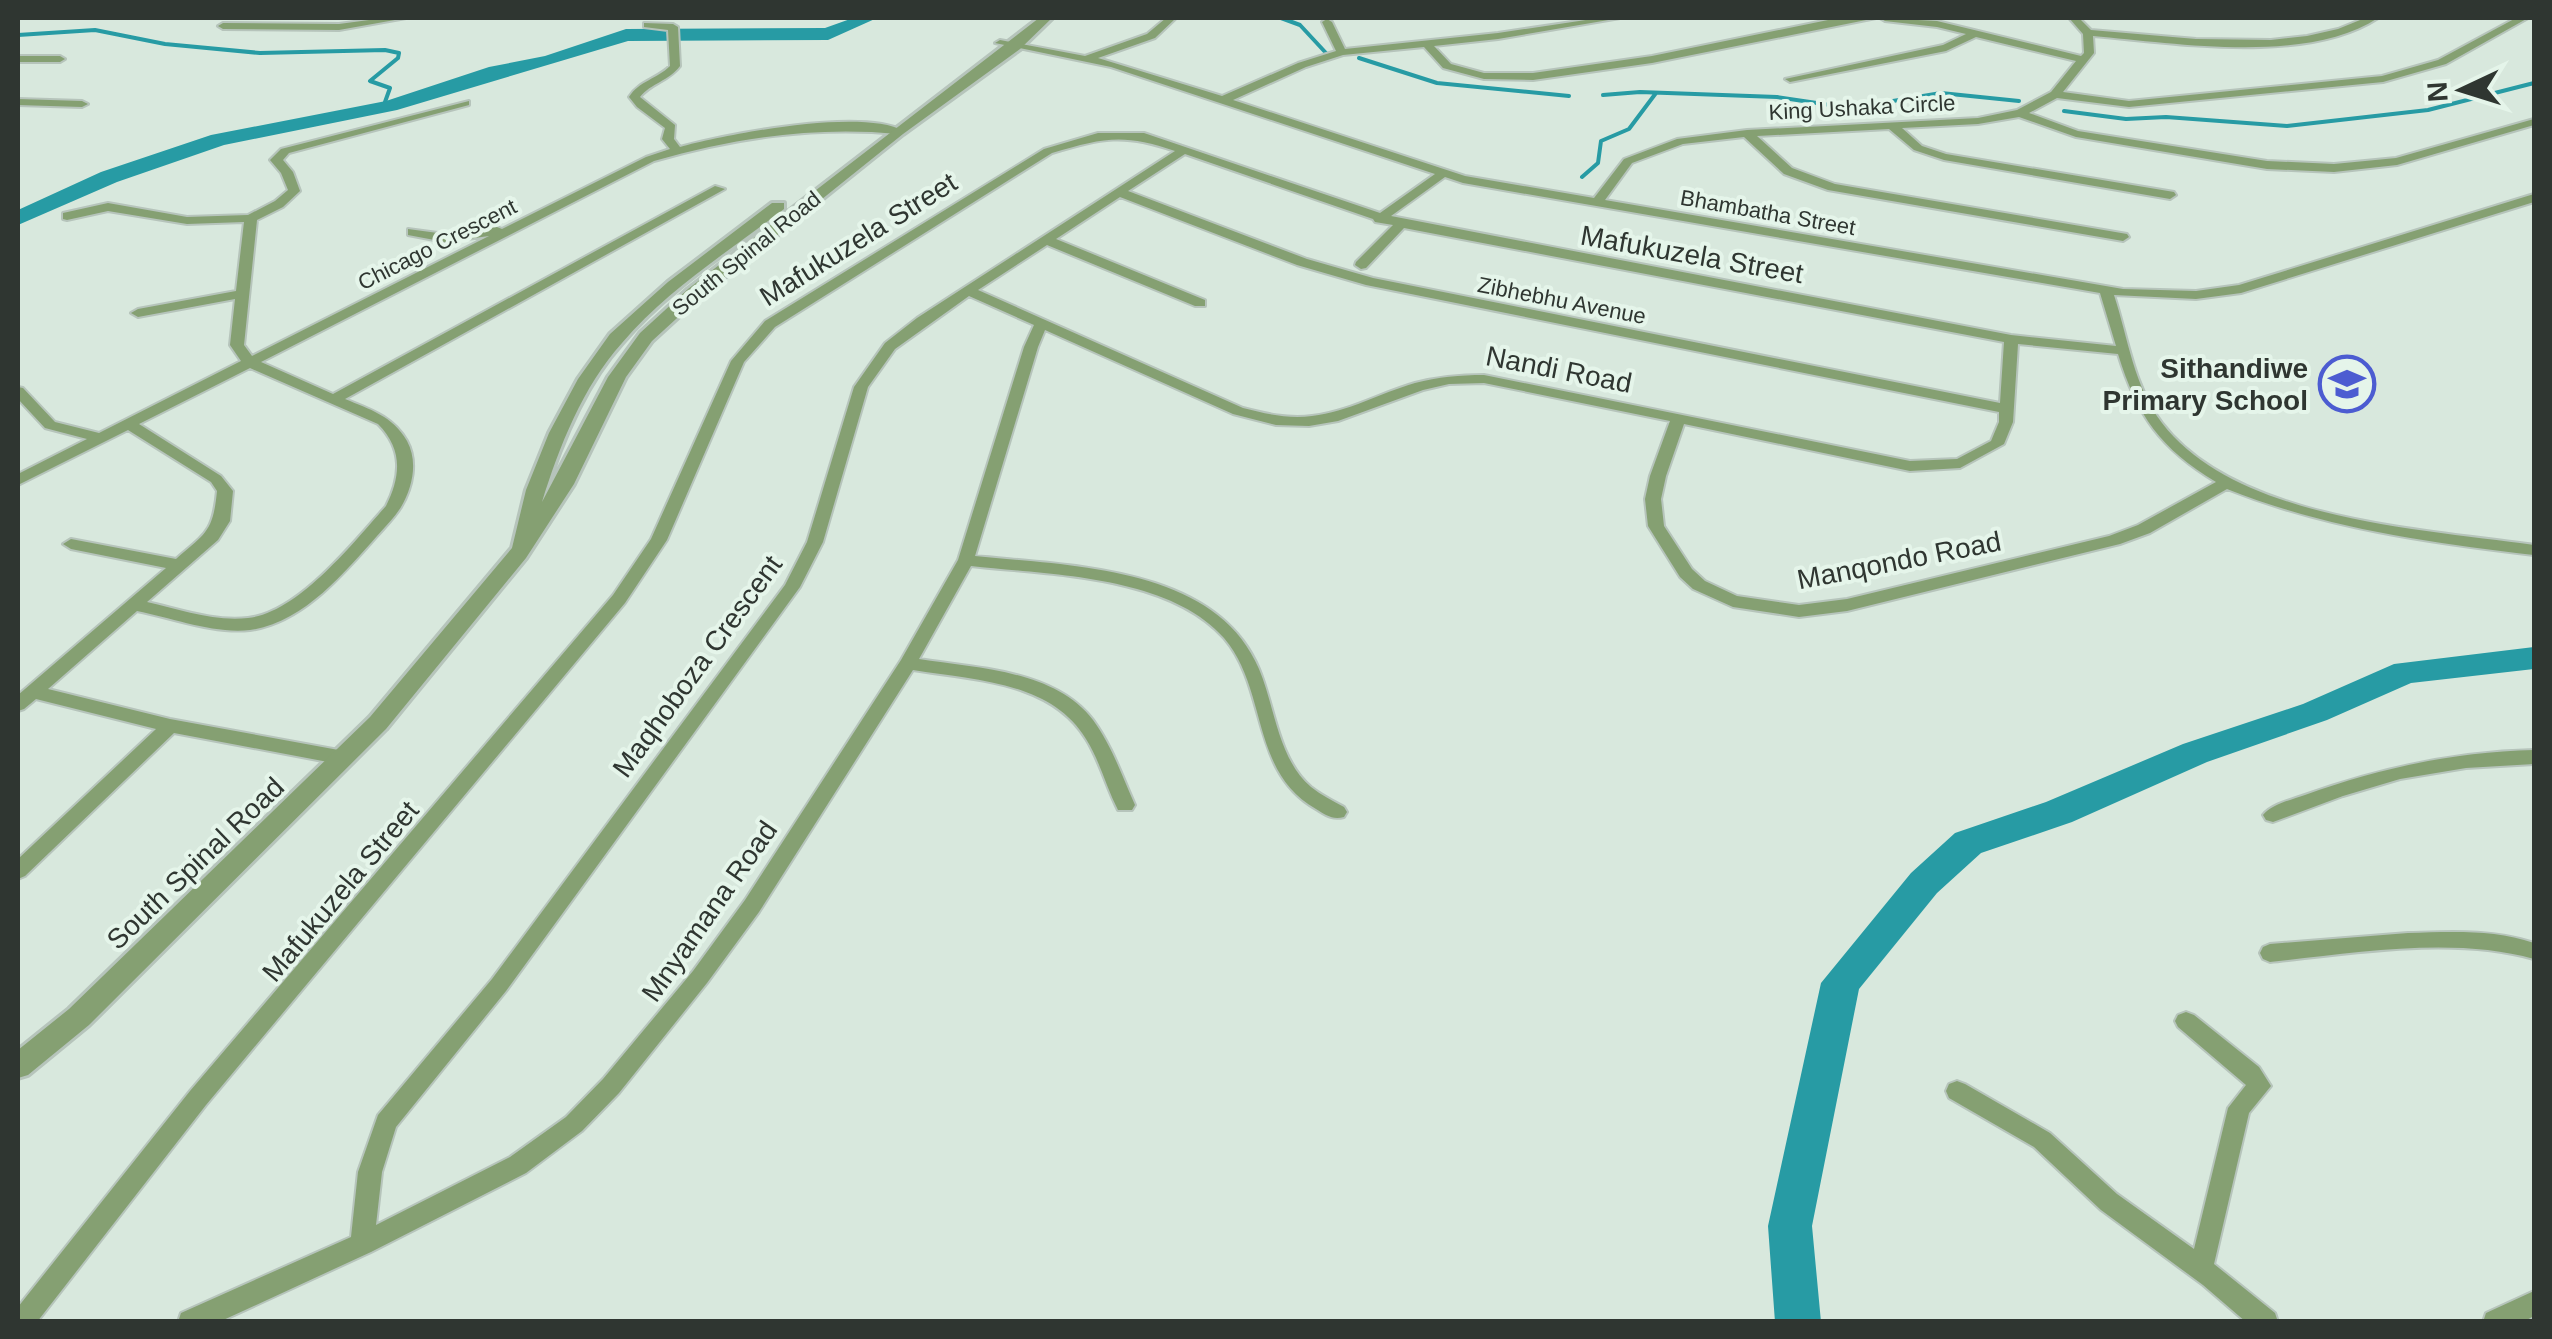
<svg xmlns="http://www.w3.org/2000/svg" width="2552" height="1339" font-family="Arial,sans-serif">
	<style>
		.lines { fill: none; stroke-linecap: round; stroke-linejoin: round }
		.stream { stroke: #279ba4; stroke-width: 4 }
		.river { fill: #279ba4; fill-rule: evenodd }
		.minor-casing { stroke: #b6c4bb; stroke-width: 4 }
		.tertiary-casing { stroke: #b6c4bb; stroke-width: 6 }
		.minor { fill: #85a072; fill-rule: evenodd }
		.tertiary { fill: #85a072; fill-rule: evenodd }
		.labels { text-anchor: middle; stroke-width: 8; stroke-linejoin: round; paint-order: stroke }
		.far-street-label { font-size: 22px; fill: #2f3631; stroke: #e5f5ea }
		.street-label { font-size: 28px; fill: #2f3631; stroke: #e5f5ea }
		.poi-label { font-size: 28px; font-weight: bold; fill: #2f3631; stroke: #e5f5ea; text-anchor: end }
	</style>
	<rect width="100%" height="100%" fill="#d8e8dd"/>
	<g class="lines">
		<!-- stream -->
		<path class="stream" d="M1281,18L1300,25L1326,53
			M18,35L95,30L165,44L260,53L385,50L399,53L398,58L370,81L390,88L385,102L390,106
			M1359,58L1437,83L1569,96
			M1603,95L1640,92L1777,97L1837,106H1863L1941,93L2019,101
			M2064,111L2126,119L2166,117L2287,126L2428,110L2534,83
			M1582,177L1598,163L1601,141L1629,129L1656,93"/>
		<!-- river -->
		<path class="river" d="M853,18H877L828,40L628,41L397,110L224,145L117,182L18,225V210L101,172L211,135L386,101L489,67L545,56L626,29L825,28Z
			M2534,647V669L2411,683L2327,720L2207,762L2072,822L1981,853L1937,893L1859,989L1812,1226L1821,1322H1775L1768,1226L1821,983L1911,873L1955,833L2046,802L2183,744L2303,704L2394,664Z"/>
		<!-- minor casing -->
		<g class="minor-casing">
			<path id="minor" d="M384,18H406L339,30L223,29L218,26L223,23L339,24Z
				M1166,18H1176L1155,38L1098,58L1222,96L1298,63L1336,51L1322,22L1327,19L1332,22L1345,49L1498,33L1599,18H1620L1498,39L1434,46L1451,64L1484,73H1533L1652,56L1828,20L1876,18L1652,63L1533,80L1484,79L1443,68L1424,47L1343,55L1306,67L1233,100L1465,176L1594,198L1624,159L1677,139L1747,130L1978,118L2017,110L2051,92L2076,61L1976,37L1946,51L1790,82L1785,79L1943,45L1966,34L1937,27L1885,21L1880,18L1937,21L2081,56L2084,53L2083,34L2069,18H2079L2091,30L2196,39L2271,40L2307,36L2338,29L2365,18H2378C2306,65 2175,43 2093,36L2094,53L2063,92L2129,101L2382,76L2438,60L2516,18H2528L2446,64L2383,82L2129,107L2057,98L2029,113L2078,131L2267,161L2334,164L2396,158L2534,119V125L2397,165L2334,172L2267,169L2076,137L2019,117L1978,124L1902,128L1922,146L1946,154L2174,192L2176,195L2170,199L1944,160L1914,150L1889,129L1757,136L1792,168L1835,184L2127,234L2129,237L2123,241L1828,190L1784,174L1744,137L1683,144L1632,163L1605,200L2123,289L2196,291L2239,285L2534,194V202L2241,293L2196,299L2114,295C2128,338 2134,387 2162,423C2236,520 2422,529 2534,545V555C2430,543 2325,528 2227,489L2150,533L2120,544L1847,611L1799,617L1733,607L1693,589L1680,577L1648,526L1645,499L1650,476L1670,421L1484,383L1449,384L1423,390L1338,421L1309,426L1276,425L1233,414L1045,330L1038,347L975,556C1070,566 1216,566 1259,669C1275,707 1278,759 1311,787C1321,795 1333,801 1344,807L1347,812L1344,817C1332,820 1326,815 1316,809C1250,772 1268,689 1224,638C1168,575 1049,575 971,566L919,659C976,668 1055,670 1093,720C1112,746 1122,776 1135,805L1132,810H1118C1106,787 1100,761 1086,739C1051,681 973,680 913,670L759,912L707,983L619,1093L582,1131L526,1173L371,1252L219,1322H178L181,1313L351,1237L358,1172L378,1115L492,979L785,585L807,542L854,387L885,343L917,318L1175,151C1123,133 1103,138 1052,153L775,327L744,362L667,540L625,603L206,1105L37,1322H18V1307L190,1091L613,595L651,539L731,361L765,321L1044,149L1098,133H1144L1380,213L1435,174L1111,67L995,43L1000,40L1085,56L1147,34ZM1185,154L1373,219L1375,222L1393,225L1356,262L1355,265L1361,269L1366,268L1404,228L2004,342L2000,403L1373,278L1307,259L1128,191ZM1445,177L1463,183L2100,293L2116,346L2011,335L1391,216ZM1120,197L1297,265L1366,285L1999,412V422L1991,441L1957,459L1910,461L1484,375C1460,375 1438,377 1415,383C1380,393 1348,412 1312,416C1288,419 1266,414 1243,408L978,290L1047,245L1195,306H1205V300L1056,239ZM969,296L1034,325L1024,347L958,560L901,660L745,900L693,971L603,1079L566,1117L510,1157L376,1225L382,1172L396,1127L506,991L800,587L823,542L868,387L895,349ZM2018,344L2118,354C2137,416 2161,449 2216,482L2138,525L2109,536L1847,599L1799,605L1737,596L1705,581L1692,569L1664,526L1661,499L1666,476L1684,424L1910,471L1960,468L2004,444L2013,422Z
				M644,23L673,24L678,27L680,66C669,81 651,83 640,97L675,125L674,139L680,147C728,134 861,108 904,131L898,134C814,126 735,138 654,161L261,362L333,394L715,186L725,189L345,399C369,409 393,416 407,441C418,461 413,487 401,507C395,517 385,527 377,536C344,573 303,623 250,630C213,634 173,618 137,611L48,689L170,719L344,751L351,753L353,758L351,763L344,765L174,733L25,876L18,879V859L156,729L36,699L24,709L18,711V695L166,568L71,549L63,544L71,539L176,559C206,533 213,532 217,491L211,482L128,430L18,485V474L87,439L45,428L18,399V387L23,388L55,422L99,433L241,361L230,345L235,299L138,317L131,313L138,309L236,291L244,222L187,224L108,211L67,220L63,219V213L108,203L187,217L248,215L275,201L288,190L281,173L270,160L281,149L469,101V105L289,153L283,160L293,172L300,191L283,207L257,220L244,345L252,356L489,236L445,242L408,235V229L445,234L497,227L502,229L646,157L670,149L662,139L665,128L637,107L629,97C639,81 657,79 670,66L668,30L644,27ZM250,368L378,424C403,449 401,476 386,506C354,542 298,613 248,618C214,622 179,609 147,602L218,540L230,521L233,491L221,476L139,424Z
				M18,56H60L65,59L60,62H18Z
				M18,99L82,101L88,104L82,107L18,105Z
				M2534,750V764L2466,768L2400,779L2343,796L2273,822L2266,820L2263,815C2272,804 2291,800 2305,795C2380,768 2454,752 2534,750Z
				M2408,933C2450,932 2493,929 2534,943V959C2454,936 2353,953 2270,962L2263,959L2260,953L2263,947L2270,944Z
				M2186,1012L2194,1015L2259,1067L2271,1086L2249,1113L2214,1264L2275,1313L2278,1322H2246L2203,1285L2101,1210L2034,1147L1949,1098L1946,1091L1949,1084L1957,1081L1965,1084L2050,1133L2117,1194L2194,1249L2228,1108L2246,1085L2178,1027L2175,1021L2178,1015Z
				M2534,1291V1316L2523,1322H2483L2486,1313Z"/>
		</g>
		<!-- tertiary casing -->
		<g class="tertiary-casing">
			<path id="tertiary" d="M1039,18H1052L1020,49L903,134L700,297L652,341L626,377L574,484L526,558L386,729L89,1025L28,1075L18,1078V1050L69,1009L370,717L512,548L526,490L549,433L578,379L610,334L668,282L772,203H784V209C729,251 667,290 622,343C583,386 559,447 542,502L608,377L640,333L688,289Z"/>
		</g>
		<!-- minor -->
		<use href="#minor" class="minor"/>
		<!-- tertiary -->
		<use href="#tertiary" class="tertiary"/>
	</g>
	<!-- icons -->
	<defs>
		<g id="school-ring" transform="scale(2.875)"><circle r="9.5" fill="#e5f5ea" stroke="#4c5cd1" stroke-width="1.5"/><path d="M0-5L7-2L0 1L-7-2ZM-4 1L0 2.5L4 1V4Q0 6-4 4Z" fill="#4c5cd1"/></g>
	</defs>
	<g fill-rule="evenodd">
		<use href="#school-ring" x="2347" y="384"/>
	</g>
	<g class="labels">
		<!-- far-street labels -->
		<g class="far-street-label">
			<text transform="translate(1862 107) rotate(-3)" y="8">King Ushaka Circle</text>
			<text transform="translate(1768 212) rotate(10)" y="8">Bhambatha Street</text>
			<text transform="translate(437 244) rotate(-27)" y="8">Chicago Crescent</text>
			<text transform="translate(746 253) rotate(-39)" y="8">South Spinal Road</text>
			<text transform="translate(1562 300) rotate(11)" y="8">Zibhebhu Avenue</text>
		</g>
		<!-- street labels -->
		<g class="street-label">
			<text transform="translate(858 239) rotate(-32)" y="10">Mafukuzela Street</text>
			<text transform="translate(1692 254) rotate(10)" y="10">Mafukuzela Street</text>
			<text transform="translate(1559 369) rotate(11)" y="10">Nandi Road</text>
			<text transform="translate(1899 560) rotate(-11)" y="10">Manqondo Road</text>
			<text transform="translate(697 666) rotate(-54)" y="10">Maqhoboza Crescent</text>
			<text transform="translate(195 863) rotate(-44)" y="10">South Spinal Road</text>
			<text transform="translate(340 891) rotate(-50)" y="10">Mafukuzela Street</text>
			<text transform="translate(709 911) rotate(-55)" y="10">Mnyamana Road</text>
		</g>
		<!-- poi labels -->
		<g class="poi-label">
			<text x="2308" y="378">Sithandiwe<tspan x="2308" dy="32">Primary School</tspan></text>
		</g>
	</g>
	<!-- border -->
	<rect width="2552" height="1339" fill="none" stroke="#2f3631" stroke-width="40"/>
	<!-- north arrow -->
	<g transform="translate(2462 90) rotate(266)" stroke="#e5f5ea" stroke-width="8" paint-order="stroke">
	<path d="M0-8L18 38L0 25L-18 38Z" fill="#2f3631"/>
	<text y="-15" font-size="28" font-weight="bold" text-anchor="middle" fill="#2f3631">N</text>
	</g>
</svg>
